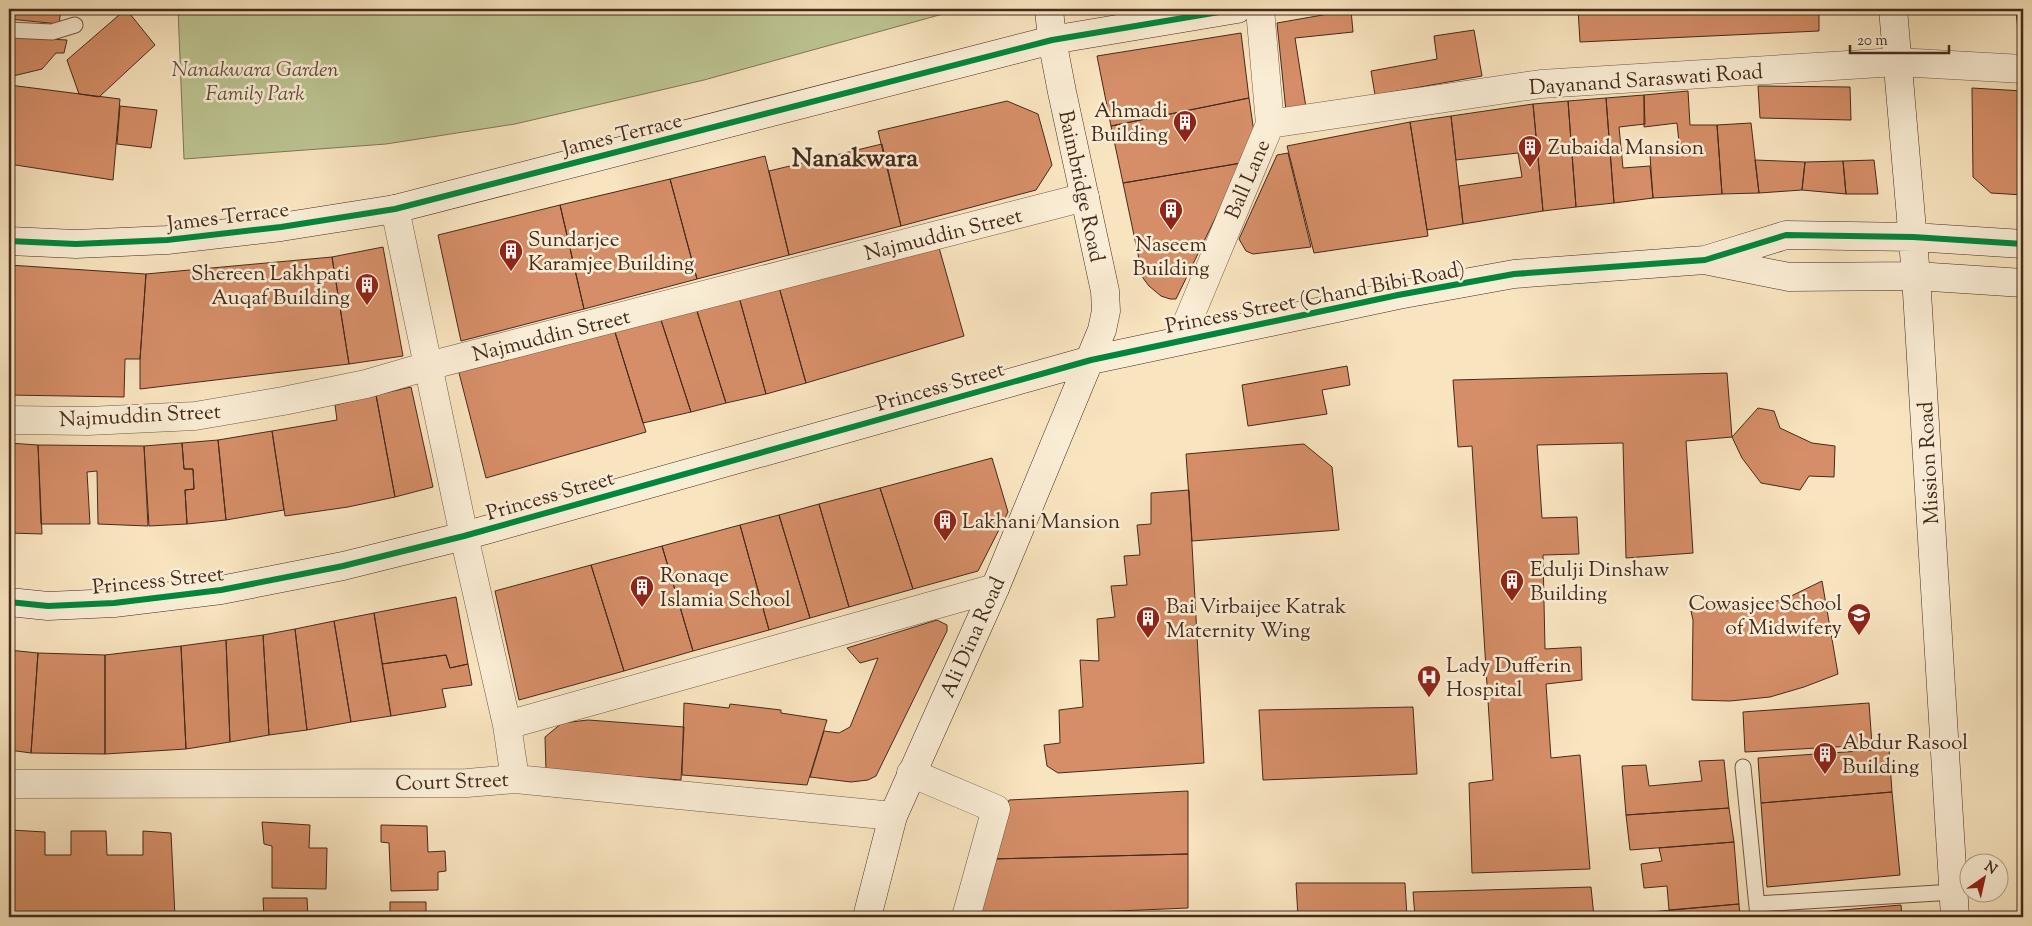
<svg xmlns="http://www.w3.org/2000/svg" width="2032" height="926" font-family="'Sorts Mill Goudy',serif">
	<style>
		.green { fill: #bcc492; stroke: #807758 }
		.building { fill: #d58e67; stroke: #452a1d }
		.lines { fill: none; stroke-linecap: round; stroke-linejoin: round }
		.lane-casing { stroke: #725846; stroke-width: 17 }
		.street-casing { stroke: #725846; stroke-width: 29 }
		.secondary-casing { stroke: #452a1d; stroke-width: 29 }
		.lane { stroke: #faedd5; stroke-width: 15 }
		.street { stroke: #faedd5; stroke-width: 28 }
		.secondary { stroke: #faedd5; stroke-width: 28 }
		.cycleway-casing { stroke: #faedd5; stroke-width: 9 }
		.cycleway { stroke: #00873e; stroke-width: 6 }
		.labels { text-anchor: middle; stroke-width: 5; stroke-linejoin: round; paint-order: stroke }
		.park-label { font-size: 21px; font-style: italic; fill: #63503a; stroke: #faedd5 }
		.street-label { font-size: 21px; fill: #452a1d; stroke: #faedd5 }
		.poi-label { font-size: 21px; fill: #452a1d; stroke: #faedd5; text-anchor: start }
		.district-label { font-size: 26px; font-weight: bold; fill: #452a1d; stroke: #faedd5 }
	</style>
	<rect width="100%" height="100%" fill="#f8e4bf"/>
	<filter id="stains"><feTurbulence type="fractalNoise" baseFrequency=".004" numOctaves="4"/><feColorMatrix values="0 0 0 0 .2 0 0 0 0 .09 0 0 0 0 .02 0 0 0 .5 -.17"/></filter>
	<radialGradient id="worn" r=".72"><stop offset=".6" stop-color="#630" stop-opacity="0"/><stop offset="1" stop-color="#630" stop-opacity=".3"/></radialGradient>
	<!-- green -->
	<path class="green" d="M178,9H961L704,80L515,124L386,144L184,159Z"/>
	<!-- building -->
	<path class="building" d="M9,9H61L59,24L9,19Z
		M126,9L155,45L99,97L79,94L67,60Z
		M1578,9H1819V31L1580,42Z
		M2016,9H2023V30L2018,31Z
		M1351,10L1353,32L1295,38L1308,120L1287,121L1277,23Z
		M1474,30L1482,76L1375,95L1371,71L1437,59L1434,36Z
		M1241,33L1249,98L1111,126L1097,56Z
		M9,37L67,40L64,53H56L42,69L9,77Z
		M9,85L120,99L113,180L9,164Z
		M1758,86L1850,87L1851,120L1760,118Z
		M1972,88L2023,91V195L1991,193L1973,177Z
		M1688,91L1690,125H1717L1722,194L1653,198L1650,155L1680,152L1677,123L1644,127V95Z
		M1644,95L1645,124L1619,127L1623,168L1650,166L1653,198L1614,203L1606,98Z
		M1249,98L1258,160L1123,183L1111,126Z
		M1606,98L1614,203L1576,207L1568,101Z
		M1007,101L1038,114L1052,165L1036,190L901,226L878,131Z
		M1568,101L1576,207L1543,211L1533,104Z
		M1533,104L1543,211L1463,224L1459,186L1522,177L1518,153L1456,160L1451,116Z
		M120,106L157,110L151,148L117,144Z
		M1451,116L1463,224L1427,230L1410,122Z
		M1410,122L1428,236L1314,253L1287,146Z
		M1751,123L1759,193L1722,194L1717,125Z
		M882,144L901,226L789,255L769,171Z
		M1288,153L1311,247L1253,254L1246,251L1239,239L1277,155Z
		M765,156L789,255L697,279L670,179Z
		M1755,160L1805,162L1802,190L1759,193Z
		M1874,160L1878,194H1846L1843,161Z
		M1843,161L1846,194L1802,190L1805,162Z
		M1242,163L1176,299H1170L1161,296L1149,286L1143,278L1123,183Z
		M670,179L697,279L584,309L560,205Z
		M560,205L584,309L461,341L438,235Z
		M938,244L964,336L806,383L779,287Z
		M383,247L403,356L349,364L332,257Z
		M332,257L349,364L140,389V359L146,274Z
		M9,265L146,274L140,359H125L124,397L9,395Z
		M779,287L806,383L766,394L739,297Z
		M739,297L766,394L726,403L696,308Z
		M696,308L726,403L691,412L660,317Z
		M660,317L691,412L643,423L614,329Z
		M614,329L646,432L486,478L458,369Z
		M1347,366L1350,385L1322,390L1327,414L1248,426L1242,385Z
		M1727,373L1732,437L1686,441L1693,553L1626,558L1623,443L1537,445L1542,518L1577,517L1579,554L1543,555L1545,649L1581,647L1582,680L1546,684L1551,758L1580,755L1590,869L1472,873L1469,783L1493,780L1472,446L1458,447L1453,380Z
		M411,387L433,487L395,497L376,395Z
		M376,395L395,497L348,507L285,516L272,431L337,420L335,405Z
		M1758,408L1774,411L1780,428L1812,443L1835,446L1834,477L1809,476L1800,490L1761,483L1742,458L1732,437Z
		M272,431L284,510L226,520L218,440Z
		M218,440L226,520L187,524L185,490L194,489L193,469H184L182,443Z
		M9,443L38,445L42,534L9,533Z
		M182,443L184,469H193L194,489L185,490L187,524L149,526L144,446Z
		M1304,444L1332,467L1339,530L1192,541L1186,454Z
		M38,445L144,446L148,526L98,524L97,471L87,472L90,524H41Z
		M992,458L1008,512L978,571L913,589L880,488Z
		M880,488L913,589L849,607L819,504Z
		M1189,490L1204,763L1058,773L1047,766L1044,745L1060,743L1059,710L1083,707L1080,660L1099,661L1097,619L1115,617L1111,586L1127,585L1124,556L1140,555L1137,525L1151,524V493Z
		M819,504L849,607L810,618L779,515Z
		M2019,505H2023V692H2022Z
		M779,515L810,618L769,630L740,525Z
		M740,525L769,630L693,651L662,546Z
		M662,546L693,651L624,671L591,565Z
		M591,565L624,671L519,700L495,591Z
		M1822,581L1838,674L1804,687L1770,697L1730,701L1692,700L1693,620L1691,611L1751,607L1785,599Z
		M456,597L468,664L450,668L446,655L382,664L374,613Z
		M374,613L391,716L351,722L334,621Z
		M937,620L947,625V631L876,776L868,780L851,782L810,777L824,731L839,733L850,727L878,658L860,663L847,648Z
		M334,621L351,722L307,730L295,629Z
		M295,629L307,730L269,735L263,635Z
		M263,635L269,735L230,742L226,640Z
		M226,640L230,742L186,749L181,646Z
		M181,646L186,749L105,754V655Z
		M9,650L38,653L31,753L9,750Z
		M38,653L105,655V754L31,753Z
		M446,655L450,668L468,664L472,685L442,689L446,707L391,716L382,664Z
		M684,703L729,708L730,704L781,710V713L827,720L807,785L682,775Z
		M1869,703L1872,745L1745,752L1743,712Z
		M1413,707L1417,774L1263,780L1259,710Z
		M588,720L684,727L681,780L546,770L545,737L562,723Z
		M1889,749L1892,792L1761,803L1758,758Z
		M1724,760L1729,808L1626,815L1622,766L1646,765L1649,786L1702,781L1699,761Z
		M1188,791V854L992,859L1009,800Z
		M1892,792L1900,875L1767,887L1761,803Z
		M1729,808L1734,842L1630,850L1626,815Z
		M262,822L310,825L309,848H327L326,889L272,888V846L264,844Z
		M381,825L427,826L428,852L445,851L446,871L438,872V890L391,891L389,843L381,842Z
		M11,830L45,832V855H71V831H106L107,855H143V831L171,833L175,917H9V855H11Z
		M1734,842L1739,904L1669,910L1667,886L1644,888L1641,864L1662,861L1659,848Z
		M1188,854V908L976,917L992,859Z
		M1296,883H1405L1407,917H1298Z
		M1591,887L1594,917H1415L1413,892Z
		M263,898H307L308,917H264Z
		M390,902H426V917H390Z
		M1739,904L1740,917H1639V913Z
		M1901,905L1902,917H1770V916Z
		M1102,912V917H1006Z"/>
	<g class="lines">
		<!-- lane casing -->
		<g class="lane-casing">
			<path id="lane" d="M9,30L52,32L75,25
				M1743,767L1758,917
				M1757,904L1954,892"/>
		</g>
		<!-- street casing -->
		<g class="street-casing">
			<path id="street" d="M1270,124L1541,84L1897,62L2023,69
				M395,209L464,536L507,725L515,779
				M1180,340L1270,124L1260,9
				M9,420L88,421L195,416L283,401L366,384L428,366L1085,197
				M507,725L995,588
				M911,773L996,809L966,917
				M9,784L467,783L515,779L893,816"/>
		</g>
		<!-- secondary casing -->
		<g class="secondary-casing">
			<path id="secondary" d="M1893,9L1916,276L1955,917
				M9,241L76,244L167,240L281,227L395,209L1052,40L1237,9
				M1709,261L1789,277L1916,276L2023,283
				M9,602L48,606L114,603L221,590L343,566L464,536L1091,360L1398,295L1514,274L1705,260L1786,235L1913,237L2023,244
				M867,917L893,816L995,588L1102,330L1106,311L1105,291L1062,92L1052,40L1049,9"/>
		</g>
		<!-- lane -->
		<use href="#lane" class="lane"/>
		<!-- street -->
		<use href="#street" class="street"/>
		<!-- secondary -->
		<use href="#secondary" class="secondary"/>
		<!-- cycleway casing -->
		<g class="cycleway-casing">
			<path id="cycleway" d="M9,241L76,244L167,240L281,227L395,209L1052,40L1237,9
				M9,602L48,606L114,603L221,590L343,566L464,536L1091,360L1398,295L1514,274L1705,260L1786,235L1913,237L2023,244"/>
		</g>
		<!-- cycleway -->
		<use href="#cycleway" class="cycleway"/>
	</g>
	<!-- icons -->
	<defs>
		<g id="building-pin" transform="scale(1.25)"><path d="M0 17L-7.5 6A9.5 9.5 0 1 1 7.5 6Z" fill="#8f2418" stroke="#faedd5"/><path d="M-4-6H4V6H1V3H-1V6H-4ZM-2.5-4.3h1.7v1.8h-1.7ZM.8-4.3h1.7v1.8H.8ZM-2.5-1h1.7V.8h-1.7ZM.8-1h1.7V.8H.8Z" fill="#fff"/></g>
		<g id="school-pin" transform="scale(1.25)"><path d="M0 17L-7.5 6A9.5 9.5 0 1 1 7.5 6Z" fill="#8f2418" stroke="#faedd5"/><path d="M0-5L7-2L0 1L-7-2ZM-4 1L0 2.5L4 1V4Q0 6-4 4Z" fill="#fff"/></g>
		<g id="hospital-pin" transform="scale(1.25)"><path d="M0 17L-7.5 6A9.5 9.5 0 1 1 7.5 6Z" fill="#8f2418" stroke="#faedd5"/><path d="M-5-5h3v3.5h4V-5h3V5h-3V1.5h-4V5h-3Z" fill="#fff"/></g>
	</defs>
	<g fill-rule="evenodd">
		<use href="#building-pin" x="1185" y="122"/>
		<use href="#building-pin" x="1530" y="147"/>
		<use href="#building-pin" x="1171" y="210"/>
		<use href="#building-pin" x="511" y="251"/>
		<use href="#building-pin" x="367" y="285"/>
		<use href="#building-pin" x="945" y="521"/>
		<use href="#building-pin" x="1512" y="581"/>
		<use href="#building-pin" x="642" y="587"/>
		<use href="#school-pin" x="1859" y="615"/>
		<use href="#building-pin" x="1148" y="618"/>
		<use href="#hospital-pin" x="1429" y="677"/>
		<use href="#building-pin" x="1825" y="754"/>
	</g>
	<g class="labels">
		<!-- park labels -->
		<g class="park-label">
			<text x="255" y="76">Nanakwara Garden<tspan x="255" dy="24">Family Park</tspan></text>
		</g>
		<!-- street labels -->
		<g class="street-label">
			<text transform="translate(1646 79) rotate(-4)" y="7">Dayanand Saraswati Road</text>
			<text transform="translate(622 134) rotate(-14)" y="7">James Terrace</text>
			<text transform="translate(1247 179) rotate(-67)" y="7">Ball Lane</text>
			<text transform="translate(1082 186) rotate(78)" y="7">Baimbridge Road</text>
			<text transform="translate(228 216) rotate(-7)" y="7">James Terrace</text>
			<text transform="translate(943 234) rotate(-14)" y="7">Najmuddin Street</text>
			<text transform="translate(1315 297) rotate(-11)" y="7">Princess Street (Chand Bibi Road)</text>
			<text transform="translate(551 335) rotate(-14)" y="7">Najmuddin Street</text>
			<text transform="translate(940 386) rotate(-16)" y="7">Princess Street</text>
			<text transform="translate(140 415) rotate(-3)" y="7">Najmuddin Street</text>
			<text transform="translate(1928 463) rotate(-93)" y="7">Mission Road</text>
			<text transform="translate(550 495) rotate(-16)" y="7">Princess Street</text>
			<text transform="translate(158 580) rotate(-6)" y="7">Princess Street</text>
			<text transform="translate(972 637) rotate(-66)" y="7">Ali Dina Road</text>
			<text transform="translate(452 781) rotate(-2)" y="7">Court Street</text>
		</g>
		<!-- poi labels -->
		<g class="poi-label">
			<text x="1168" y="117" text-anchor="end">Ahmadi<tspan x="1168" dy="24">Building</tspan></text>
			<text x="1548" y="154">Zubaida Mansion</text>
			<text x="528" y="246">Sundarjee<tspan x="528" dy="24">Karamjee Building</tspan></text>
			<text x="1171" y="251" text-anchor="middle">Naseem<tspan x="1171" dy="24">Building</tspan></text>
			<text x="350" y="280" text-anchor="end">Shereen Lakhpati<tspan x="350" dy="24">Auqaf Building</tspan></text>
			<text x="962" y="528">Lakhani Mansion</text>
			<text x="1530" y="576">Edulji Dinshaw<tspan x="1530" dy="24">Building</tspan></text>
			<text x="660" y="582">Ronaqe<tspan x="660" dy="24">Islamia School</tspan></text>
			<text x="1842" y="610" text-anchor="end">Cowasjee School<tspan x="1842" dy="24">of Midwifery</tspan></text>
			<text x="1166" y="613">Bai Virbaijee Katrak<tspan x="1166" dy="24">Maternity Wing</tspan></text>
			<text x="1446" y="672">Lady Dufferin<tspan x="1446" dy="24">Hospital</tspan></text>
			<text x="1842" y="749">Abdur Rasool<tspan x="1842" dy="24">Building</tspan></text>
		</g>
		<!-- district labels -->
		<g class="district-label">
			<text x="855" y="166">Nanakwara</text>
		</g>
	</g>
	<!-- margin -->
	<rect width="2032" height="926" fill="none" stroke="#f8e4bf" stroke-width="30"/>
	<rect x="10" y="10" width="2012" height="906" fill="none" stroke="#452a1d" stroke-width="2.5"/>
	<rect x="15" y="15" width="2002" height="896" fill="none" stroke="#452a1d"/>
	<!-- north arrow -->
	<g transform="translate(1984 878) rotate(34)"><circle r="24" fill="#faedd5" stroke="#b29f8b"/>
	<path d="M0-4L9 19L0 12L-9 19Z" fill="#8f2418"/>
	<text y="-8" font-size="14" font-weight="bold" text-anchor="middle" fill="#452a1d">N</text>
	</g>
	<!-- scale -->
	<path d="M1850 45v8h99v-8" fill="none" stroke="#452a1d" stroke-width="2.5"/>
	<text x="1857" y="45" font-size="15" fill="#452a1d" stroke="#faedd5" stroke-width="4" paint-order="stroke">20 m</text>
	<rect width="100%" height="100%" filter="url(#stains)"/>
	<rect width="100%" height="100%" fill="url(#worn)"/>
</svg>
